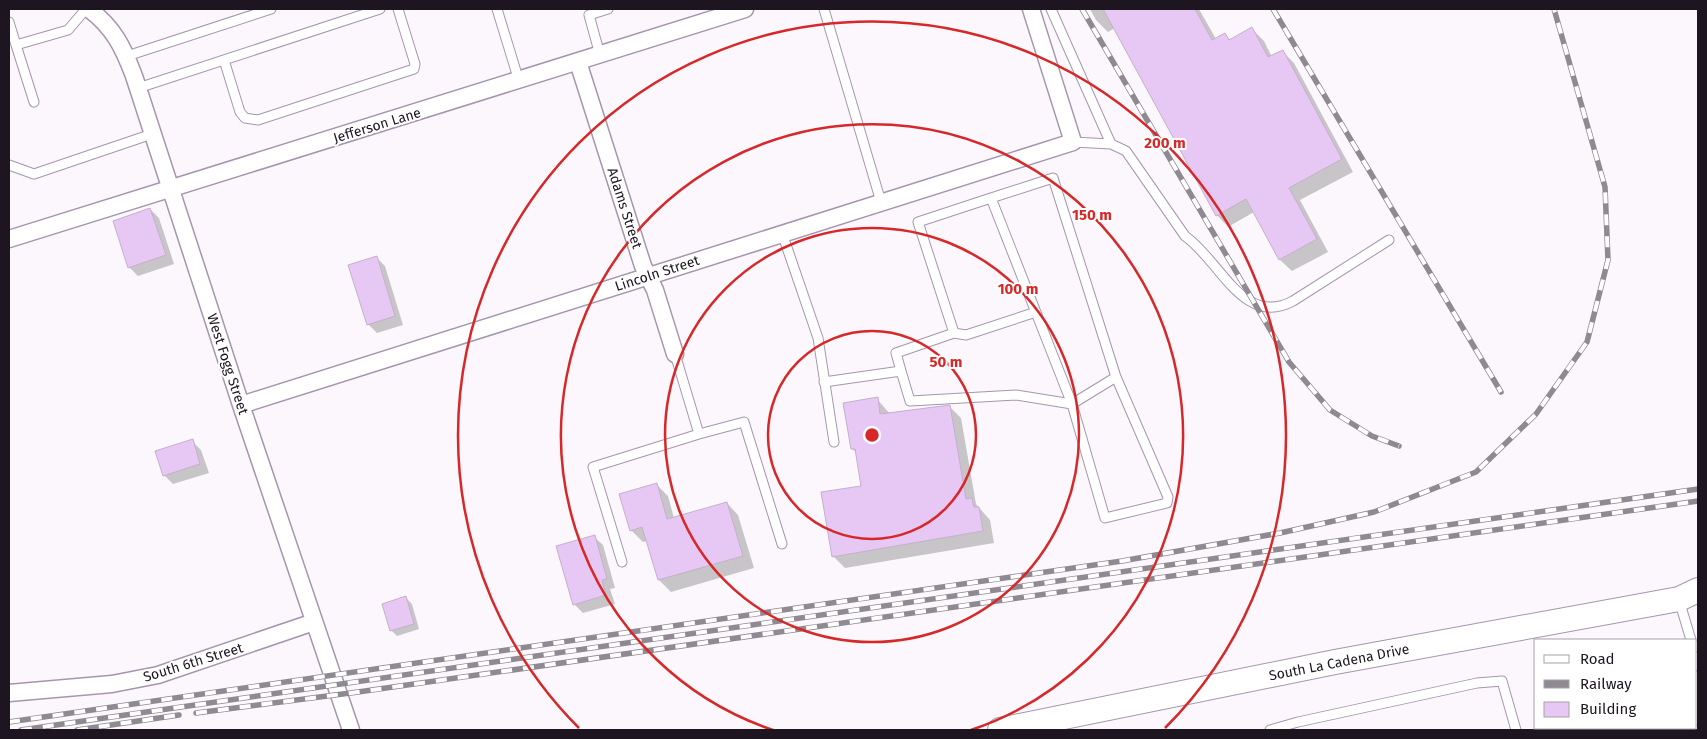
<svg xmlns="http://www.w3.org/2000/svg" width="1707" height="739" font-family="'Fira Sans',sans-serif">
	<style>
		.shadow { fill: #0003 }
		.building { fill: #e7c7f4; stroke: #c4b0cb }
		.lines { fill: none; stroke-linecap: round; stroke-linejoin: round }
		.service-casing { stroke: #a795af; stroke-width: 11 }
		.minor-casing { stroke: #a795af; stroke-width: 19 }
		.secondary-casing { stroke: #a795af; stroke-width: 26 }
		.service { stroke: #fff; stroke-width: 9 }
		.minor { stroke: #fff; stroke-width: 16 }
		.secondary { stroke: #fff; stroke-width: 24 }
		.rail-casing { stroke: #8f8991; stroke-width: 5.5 }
		.rail { stroke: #fff; stroke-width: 4; stroke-dasharray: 11; stroke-linecap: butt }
		.ring { fill: none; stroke: #d62828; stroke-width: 2.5 }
		.labels { text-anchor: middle; stroke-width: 4; stroke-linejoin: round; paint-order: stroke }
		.street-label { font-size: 14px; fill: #1d1620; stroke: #fff }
		.centre { fill: #d62828; stroke: #fff; stroke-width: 2.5 }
		.ring-label { font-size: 15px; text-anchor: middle; font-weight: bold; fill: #d62828; stroke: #fff; stroke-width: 4; stroke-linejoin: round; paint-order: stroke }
	</style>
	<rect width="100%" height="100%" fill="#fbf7fc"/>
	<!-- shadow -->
	<path class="shadow" d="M1090,9H1199L1216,39L1225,34L1230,40L1252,29L1264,41L1272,57L1282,51L1294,63L1353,172L1300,200L1328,252L1292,271L1280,260L1254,212L1228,227L1217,215L1115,28L1108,32L1096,20Z
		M150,209L159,218L174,264L138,276L129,267Z
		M376,257L385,266L403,325L377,333L368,324Z
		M877,399L890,414L949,406L961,418L976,504L990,520L994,543L845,568L833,556L862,487L857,453L852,449Z
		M192,441L201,450L209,473L173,484L164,475Z
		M656,484L668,496L674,518L727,503L738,515L754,568L671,592L659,580L647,541L643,542L631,530Z
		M594,537L603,545L615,588L610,589L615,604L583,613L574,604Z
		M406,598L412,604L419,629L397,636L391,630Z"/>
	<!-- building -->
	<path class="building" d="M1103,9H1195L1212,40L1225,33L1229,40L1252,27L1268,57L1283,50L1342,159L1289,188L1317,239L1279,260L1246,199L1216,216Z
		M150,208L166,255L128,268L113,221Z
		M377,256L395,316L367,325L348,265Z
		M878,397L880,414L950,405L966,499L972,498L974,507H979L983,531L832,557L821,492L861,486L855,449H851L843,403Z
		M193,439L200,464L163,476L155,451Z
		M657,483L667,519L727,502L743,556L658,580L642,527L630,531L619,494Z
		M595,535L607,579L602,580L606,595L573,605L556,546Z
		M406,596L414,624L390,631L382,604Z"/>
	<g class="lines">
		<!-- service casing -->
		<g class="service-casing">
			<path id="service" d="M497,9L519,81
				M824,9L881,202
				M1051,9L1111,144
				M9,22L16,45
				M600,55L589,15L608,9
				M127,56L271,9
				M224,60L240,112L245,118L258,120L414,69L415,64L398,9
				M138,88L380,9
				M34,102L16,45L68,30L86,9
				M1073,142L1111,144L1126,151L1185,236C1220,260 1243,328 1293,301L1389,240
				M9,165L34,174L152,134
				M782,233L818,338L834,442
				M954,333L966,335L1036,312
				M901,371L896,353L954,333L918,222L991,198
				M824,382L901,371L910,401L1016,395L1072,404L1105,518L1167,503L1168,497L1116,377L1072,404L991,198L1053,178L1116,377
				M699,434L744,422L782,544
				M622,562L593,467L699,434L675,354
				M1679,600L1691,640
				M1696,657L1698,666
				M1270,730L1298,722L1477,683L1502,681L1516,730
				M1697,730H1698"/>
		</g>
		<!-- minor casing -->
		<g class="minor-casing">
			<path id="minor" d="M89,9C114,28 123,47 134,76L241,405L351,730
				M578,62L643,266L655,290L675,354
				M9,239L745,9
				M241,405L1073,142L1031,9
				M9,693L112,684L158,675L314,622"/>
		</g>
		<!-- secondary casing -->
		<g class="secondary-casing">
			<path id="secondary" d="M1000,730L1335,662L1679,599L1698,590"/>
		</g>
		<!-- service -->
		<use href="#service" class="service"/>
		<!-- minor -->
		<use href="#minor" class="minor"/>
		<!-- secondary -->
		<use href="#secondary" class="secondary"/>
		<!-- rail casing -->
		<g class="rail-casing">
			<path id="rail" d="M1082,9L1289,362L1330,410L1372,436L1399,446
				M1273,9L1501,392
				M196,713L358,692L1698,501
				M9,722L1122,561L1280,533L1374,512L1476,472L1536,414L1587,342L1608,260L1605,187L1554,9
				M21,730L1698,489
				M77,730L179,715"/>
		</g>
		<!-- rail -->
		<use href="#rail" class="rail"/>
	</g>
	<!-- distance rings -->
	<g class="ring">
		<circle cx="872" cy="435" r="104"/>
		<circle cx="872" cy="435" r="207"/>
		<path d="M773 730A311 311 0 1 1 971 730"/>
		<path d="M579 728A414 414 0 1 1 1165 728"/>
	</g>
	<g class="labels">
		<!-- street labels -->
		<g class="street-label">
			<text transform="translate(377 125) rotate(-17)" y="5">Jefferson Lane</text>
			<text transform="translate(625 208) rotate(72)" y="5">Adams Street</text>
			<text transform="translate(657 273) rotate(-18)" y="5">Lincoln Street</text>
			<text transform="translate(228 364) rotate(72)" y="5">West Fogg Street</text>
			<text transform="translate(193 662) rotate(-17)" y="5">South 6th Street</text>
			<text transform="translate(1339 662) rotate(-11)" y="5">South La Cadena Drive</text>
		</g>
	</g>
	<circle cx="872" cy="435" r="8" class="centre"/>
	<g class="ring-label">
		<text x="1165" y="148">200 m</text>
		<text x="1092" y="220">150 m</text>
		<text x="1018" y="294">100 m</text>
		<text x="946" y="367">50 m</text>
	</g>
	<!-- border -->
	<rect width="1707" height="739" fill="none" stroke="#1d1620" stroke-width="20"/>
	<!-- legend -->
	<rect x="1534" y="639" width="162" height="90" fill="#ffffff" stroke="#a5a2a6"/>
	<rect x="1544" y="655" width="25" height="8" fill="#ffffff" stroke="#a5a2a6"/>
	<text x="1580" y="664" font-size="15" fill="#1d1620">Road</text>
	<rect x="1544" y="680" width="25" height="8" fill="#8f8991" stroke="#a5a2a6"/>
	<text x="1580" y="689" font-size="15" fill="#1d1620">Railway</text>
	<rect x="1544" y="702" width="25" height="15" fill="#e7c7f4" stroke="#a5a2a6"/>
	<text x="1580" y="714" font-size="15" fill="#1d1620">Building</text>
</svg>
